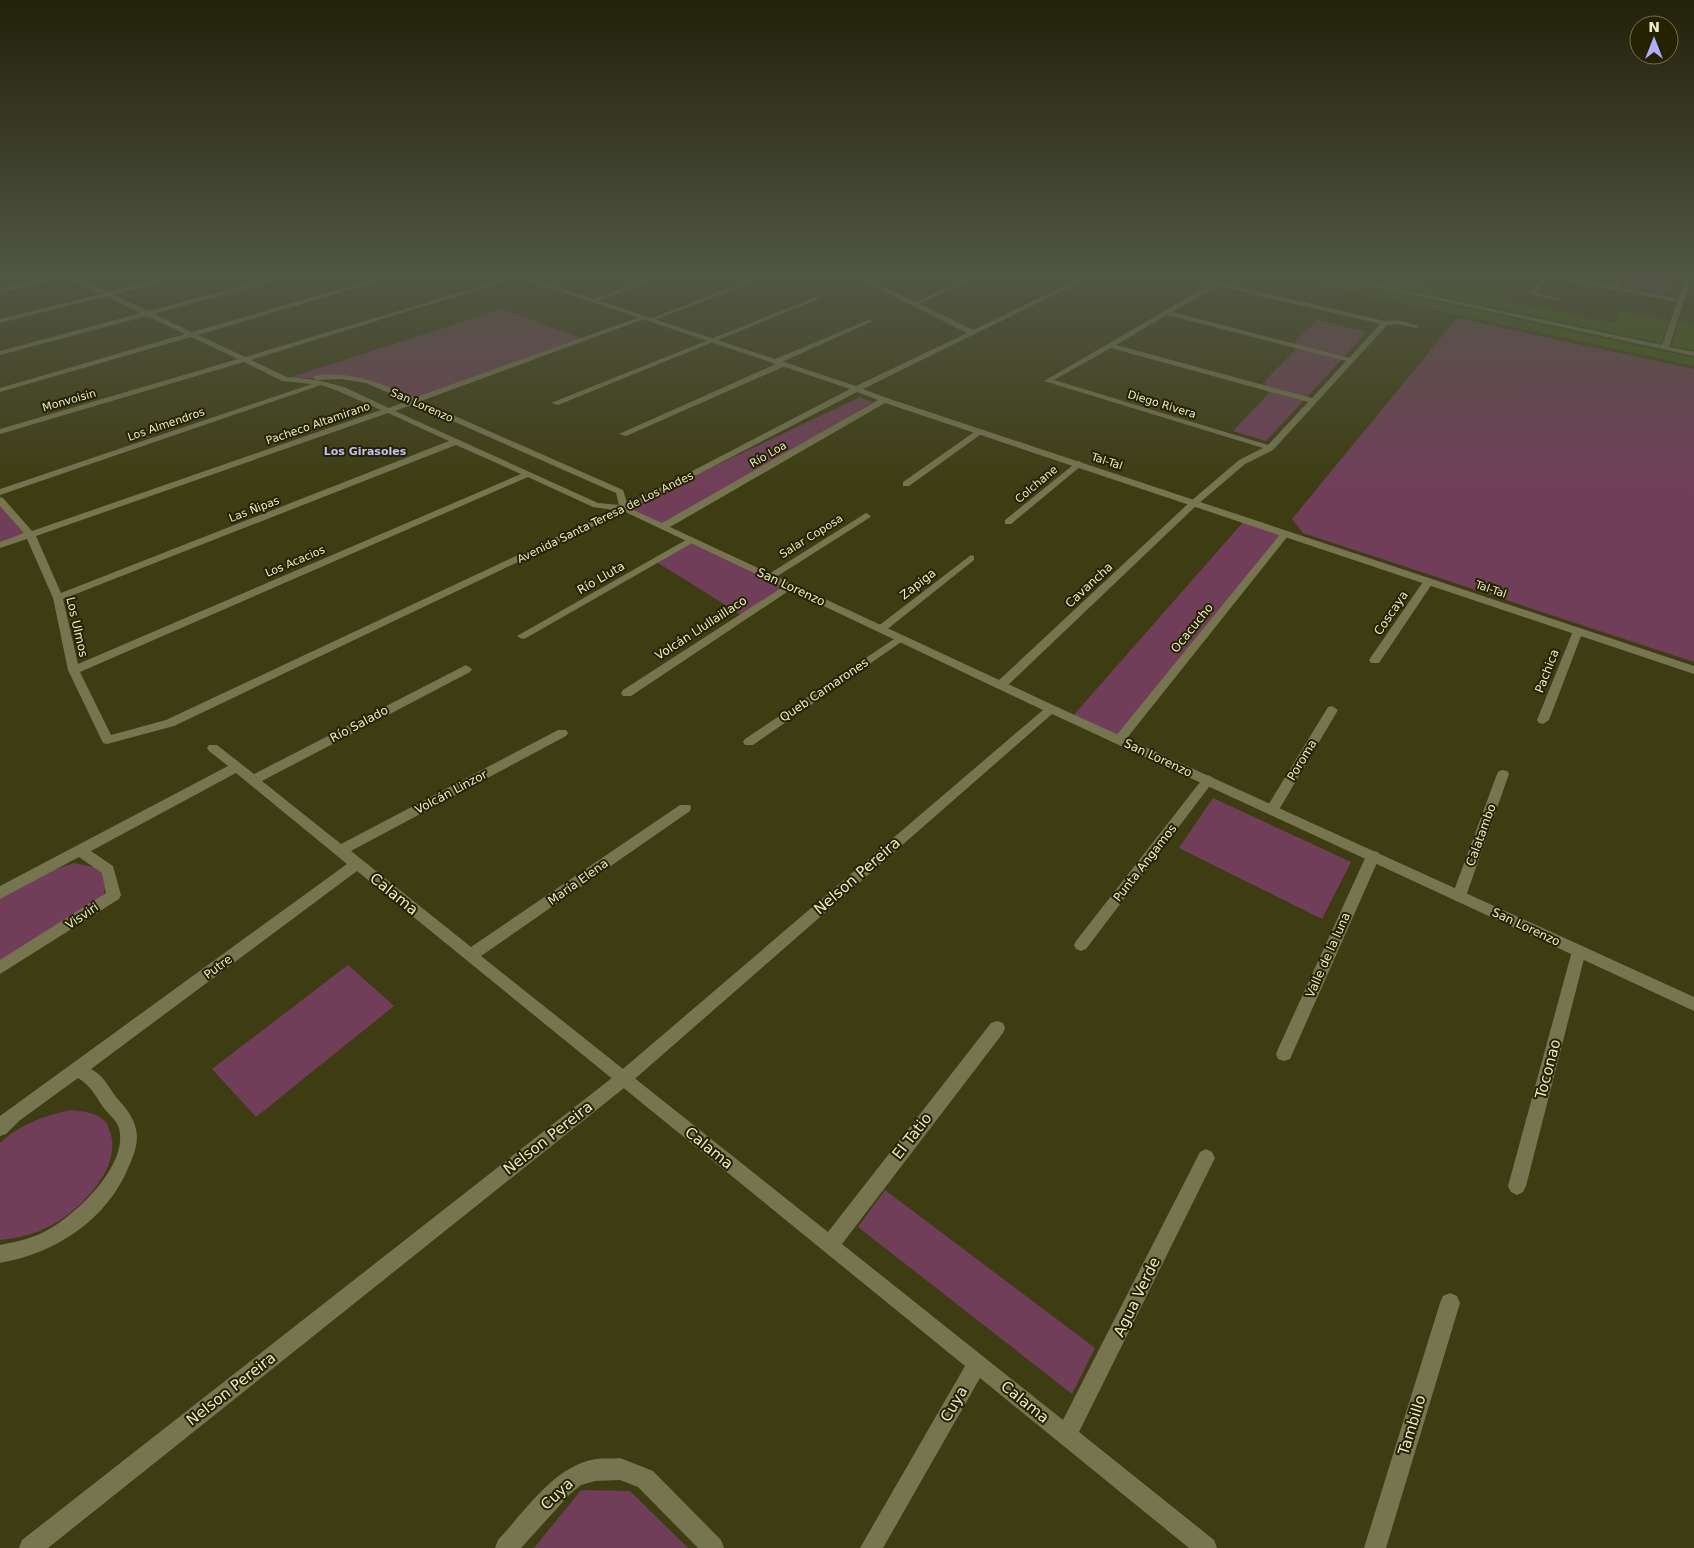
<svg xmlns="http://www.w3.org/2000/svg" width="1694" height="1548" font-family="'DejaVu Sans',sans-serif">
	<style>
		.green { fill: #713e5a }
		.building { fill: #405810 }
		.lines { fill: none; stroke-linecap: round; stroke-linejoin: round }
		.minor { fill: #767550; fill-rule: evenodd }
		.tertiary { fill: #767550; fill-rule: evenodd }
		.labels { text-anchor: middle; stroke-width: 4; stroke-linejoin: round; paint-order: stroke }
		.far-street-label { font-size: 11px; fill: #ebebc5; stroke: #242202 }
		.far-neighbourhood-label { font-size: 11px; font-weight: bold; fill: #c4c1fa; stroke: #242202 }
		.street-label { font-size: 12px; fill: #ebebc5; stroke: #242202 }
		.near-street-label { font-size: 15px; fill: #ebebc5; stroke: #242202 }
	</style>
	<rect width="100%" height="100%" fill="#3d3c12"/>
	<!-- green -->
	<path class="green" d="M1635,274H1678L1669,294L1624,287Z
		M502,309L583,339L413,401L368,381L340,377L285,379Z
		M1457,318L1694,369V662L1303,533L1292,519Z
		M1318,320L1367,332L1266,441L1233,431L1269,393L1264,382L1296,349L1295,341Z
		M860,397L873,402L663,527L624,509Z
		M0,504L30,534L0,545Z
		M1245,520L1285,534L1119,740L1071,718Z
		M691,540L789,586L743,616L655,561Z
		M1213,798L1351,862L1322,919L1179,848Z
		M74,863L108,870L104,894L73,922L0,969V893L29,878Z
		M348,965L394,1006L256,1117L212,1069Z
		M70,1110C83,1111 96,1112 106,1122C108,1124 109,1129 110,1132C120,1159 96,1191 76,1208C55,1227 28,1238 0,1240V1143C20,1124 44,1116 70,1110Z
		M885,1190L1095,1348L1072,1394L858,1227Z
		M581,1490L630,1491L688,1548H534Z"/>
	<!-- building -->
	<path class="building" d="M1310,274L1694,358V366L1309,283Z
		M1337,274H1377L1614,323L1619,311L1669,320L1661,343Z
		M1679,322L1694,325V350L1671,346Z"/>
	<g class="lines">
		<!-- minor -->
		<path class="minor" d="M63,274H74L73,275L108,292L181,274H192L114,295L148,311L288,274H298L154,314L192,332L393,274H403L198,335L245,357L518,275V277L251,360L287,377L317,380L313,378L314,376C352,370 381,384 414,398L640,317H644V319L421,401L623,490L629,509L174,726L107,744L103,743L68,670L53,598L27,539L0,548V542L24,533L0,506V497L3,498L32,531L381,410L338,391L321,385L0,495V489L312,384L282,381L244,362L0,434V429L238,359L191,337L0,392V388L185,334L147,316L0,355V351L141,313L107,296L0,323V319L101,294L66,277L0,293V289ZM340,379L366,383L407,401L389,408L344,387L317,380ZM414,404L616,493L619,505L598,503L395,411ZM388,413L449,441L61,593L36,536ZM456,445L521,474L78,664L63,599ZM528,477L593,507L614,510L166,720L111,735L80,672Z
			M537,274H547L527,281L524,279Z
			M662,274H671L594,302L589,301Z
			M765,274H774L652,321L647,320Z
			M887,274H895L873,284L868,283Z
			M978,274H986L916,305L911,304Z
			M1056,274H1064L1079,283L1074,284Z
			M1171,274H1182L1385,321L1398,320L1419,326L1416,328L1398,324L1387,325L1273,450L1245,464L1197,505L1005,688H997L995,685L997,682L1191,501L1239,460L1263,448L1044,381L1211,284ZM1217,286L1380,324L1349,358L1172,312ZM1167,315L1346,361L1312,398L1116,345ZM1111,348L1308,402L1268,445L1054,380Z
			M1316,274H1328L1662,345L1677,302L1548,277L1535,293L1561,299V301L1528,294L1542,276L1538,274H1551L1613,286L1624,274H1630L1619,287L1678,299L1687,274H1693L1669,347L1694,352V356Z
			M1462,274H1468L1463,281H1459Z
			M816,297L821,298L558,405L551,403Z
			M868,320L873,321L782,362L786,364L785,366L626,436L619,434L776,364L772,362L773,360Z
			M977,430L984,432L909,486H903V482Z
			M1078,461L1081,462V466L1011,524H1005V520Z
			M866,513L871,516L869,518L773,579H765L764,577Z
			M1285,531L1288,532V536L1123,743H1115L1113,740L1115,737L1282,532Z
			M691,537L694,538V542L526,638L522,639L517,636Z
			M971,555L974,556V560L885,631H877L876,629L877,627Z
			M1429,578L1434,581L1379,663H1371L1369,660L1371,657L1425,579Z
			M789,583L793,584V588L631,696H623L621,693L623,690Z
			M1578,628L1583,631L1549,720L1543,724L1539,723L1537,720L1573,631Z
			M900,635L905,638L904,640L753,745H745L743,742L745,739Z
			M466,665L472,669L470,672L262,781L341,844L558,730H566L568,733L566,736L351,851L471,947L680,805H690L691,808L690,811L481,956L828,1232L991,1023L997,1021L1003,1023L1005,1028L1003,1033L842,1244L1063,1420L1200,1152L1206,1149L1212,1152L1215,1158L1212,1164L1079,1432L1214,1540L1217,1548H1189L980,1378L883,1548H860L965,1366L357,871L91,1069C104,1076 108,1086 116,1097C125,1107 133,1116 136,1129C139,1142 134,1155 129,1166C107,1220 56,1253 0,1263V1245C15,1242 30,1239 44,1232C74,1217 129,1166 119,1128C116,1119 108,1114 103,1107C95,1095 91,1086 78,1078L19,1121L6,1134L0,1136V1116L347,864L236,773L91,851L113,866L121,895L119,899L0,974V960L106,893L102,873L79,857L0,899V886L228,766L209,751L207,748L209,745H217L254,774Z
			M1332,706L1338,710L1277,813H1267L1266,810L1267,807L1328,707Z
			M1503,770L1507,771L1509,774L1466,896L1464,900L1459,902L1454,900L1452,896L1497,774L1499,771Z
			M1208,775L1212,777L1214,780L1212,783L1086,949L1081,951L1076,949L1074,945L1076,941L1204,777Z
			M1373,851L1378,852L1380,856L1290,1059L1284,1061L1278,1059L1276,1054L1278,1049L1366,856L1368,852Z
			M1579,945L1584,947L1586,951L1526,1186L1523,1192L1517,1195L1511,1192L1508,1186L1572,951L1574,947Z
			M1450,1293L1457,1296L1460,1303L1386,1548H1364L1440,1303L1443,1296Z
			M620,1458L653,1471L721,1540L724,1548H698L638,1487L620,1480L595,1481L581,1485L570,1494L521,1548H495L498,1540C525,1511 555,1465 596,1459C604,1458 612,1459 620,1458Z"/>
		<!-- tertiary -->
		<path class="tertiary" d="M509,274H518L856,386L967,333L850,274H858L973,330L1089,274H1097L863,389L887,398L1694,666V674L885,403L670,527L1055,706L1694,997V1011L1052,714L629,1084L48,1548H19L22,1540L617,1074L1043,710L619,509L850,389ZM857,392L878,400L662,523L631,509Z"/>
	</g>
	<!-- sky -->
	<linearGradient id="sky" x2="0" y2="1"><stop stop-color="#22210a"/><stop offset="0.56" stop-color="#515644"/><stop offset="1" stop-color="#515644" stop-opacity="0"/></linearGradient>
	<rect width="1694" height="491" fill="url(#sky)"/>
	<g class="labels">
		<!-- far-street labels -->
		<g class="far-street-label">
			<text transform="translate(69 400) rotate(-16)" y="4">Monvoisin</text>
			<text transform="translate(1162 404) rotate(17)" y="4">Diego Rivera</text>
			<text transform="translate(422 405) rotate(24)" y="4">San Lorenzo</text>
			<text transform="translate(318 423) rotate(-19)" y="4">Pacheco Altamirano</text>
			<text transform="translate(166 424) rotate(-19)" y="4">Los Almendros</text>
			<text transform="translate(768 454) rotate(-30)" y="4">Río Loa</text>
			<text transform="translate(1107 461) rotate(18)" y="4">Tal-Tal</text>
			<text transform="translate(1036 484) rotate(-40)" y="4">Colchane</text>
			<text transform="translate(254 509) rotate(-21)" y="4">Las Ñipas</text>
			<text transform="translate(605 517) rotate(-26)" y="4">Avenida Santa Teresa de Los Andes</text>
			<text transform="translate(811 536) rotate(-32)" y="4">Salar Coposa</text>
			<text transform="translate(295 561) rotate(-23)" y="4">Los Acacios</text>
			<text transform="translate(1491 589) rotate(19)" y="4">Tal-Tal</text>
		</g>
		<!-- far-neighbourhood labels -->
		<g class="far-neighbourhood-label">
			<text x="365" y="455">Los Girasoles</text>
		</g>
		<!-- street labels -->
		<g class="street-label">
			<text transform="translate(601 578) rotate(-30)" y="4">Río Lluta</text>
			<text transform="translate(918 584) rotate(-38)" y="4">Zapiga</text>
			<text transform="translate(1089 585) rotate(-43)" y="4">Cavancha</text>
			<text transform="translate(791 587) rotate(25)" y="4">San Lorenzo</text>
			<text transform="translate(1391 613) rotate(-56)" y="4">Coscaya</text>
			<text transform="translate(77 627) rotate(77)" y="4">Los Ulmos</text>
			<text transform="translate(701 628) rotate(-33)" y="4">Volcán Llullaillaco</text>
			<text transform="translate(1192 628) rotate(-51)" y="4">Ocacucho</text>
			<text transform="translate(1547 671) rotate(-69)" y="4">Pachica</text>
			<text transform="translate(824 690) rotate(-34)" y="4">Queb Camarones</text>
			<text transform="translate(359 724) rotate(-28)" y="4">Río Salado</text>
			<text transform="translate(1158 758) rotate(25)" y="4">San Lorenzo</text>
			<text transform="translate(1302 760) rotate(-59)" y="4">Poroma</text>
			<text transform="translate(451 792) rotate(-28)" y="4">Volcán Linzor</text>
			<text transform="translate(1481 835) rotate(-70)" y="4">Calatambo</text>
			<text transform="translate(1145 863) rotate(-52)" y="4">Punta Angamos</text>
			<text transform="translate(578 882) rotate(-35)" y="4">María Elena</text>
			<text transform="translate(82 916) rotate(-34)" y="4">Visviri</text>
			<text transform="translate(1526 927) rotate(25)" y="4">San Lorenzo</text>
			<text transform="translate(1328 955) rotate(-66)" y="4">Valle de la luna</text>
			<text transform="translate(218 967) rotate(-36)" y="4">Putre</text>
		</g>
		<!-- near-street labels -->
		<g class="near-street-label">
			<text transform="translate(857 876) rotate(-41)" y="5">Nelson Pereira</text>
			<text transform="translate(394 894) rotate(39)" y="5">Calama</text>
			<text transform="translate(1548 1069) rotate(-75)" y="5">Toconao</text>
			<text transform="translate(912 1136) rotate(-52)" y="5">El Tatio</text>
			<text transform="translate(548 1138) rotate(-38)" y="5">Nelson Pereira</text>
			<text transform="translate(709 1148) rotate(39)" y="5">Calama</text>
			<text transform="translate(1137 1297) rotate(-64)" y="5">Agua Verde</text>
			<text transform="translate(231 1389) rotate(-38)" y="5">Nelson Pereira</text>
			<text transform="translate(1025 1402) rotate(39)" y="5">Calama</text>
			<text transform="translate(954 1404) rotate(-60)" y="5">Cuya</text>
			<text transform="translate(1412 1425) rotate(-73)" y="5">Tambillo</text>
			<text transform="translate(557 1494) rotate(-43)" y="5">Cuya</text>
		</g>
	</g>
	<!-- north arrow -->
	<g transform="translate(1654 40)"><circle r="24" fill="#242202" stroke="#747250"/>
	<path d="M0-4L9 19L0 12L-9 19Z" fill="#b2adf9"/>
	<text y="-8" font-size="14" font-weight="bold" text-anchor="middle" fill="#ebebc5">N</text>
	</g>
</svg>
